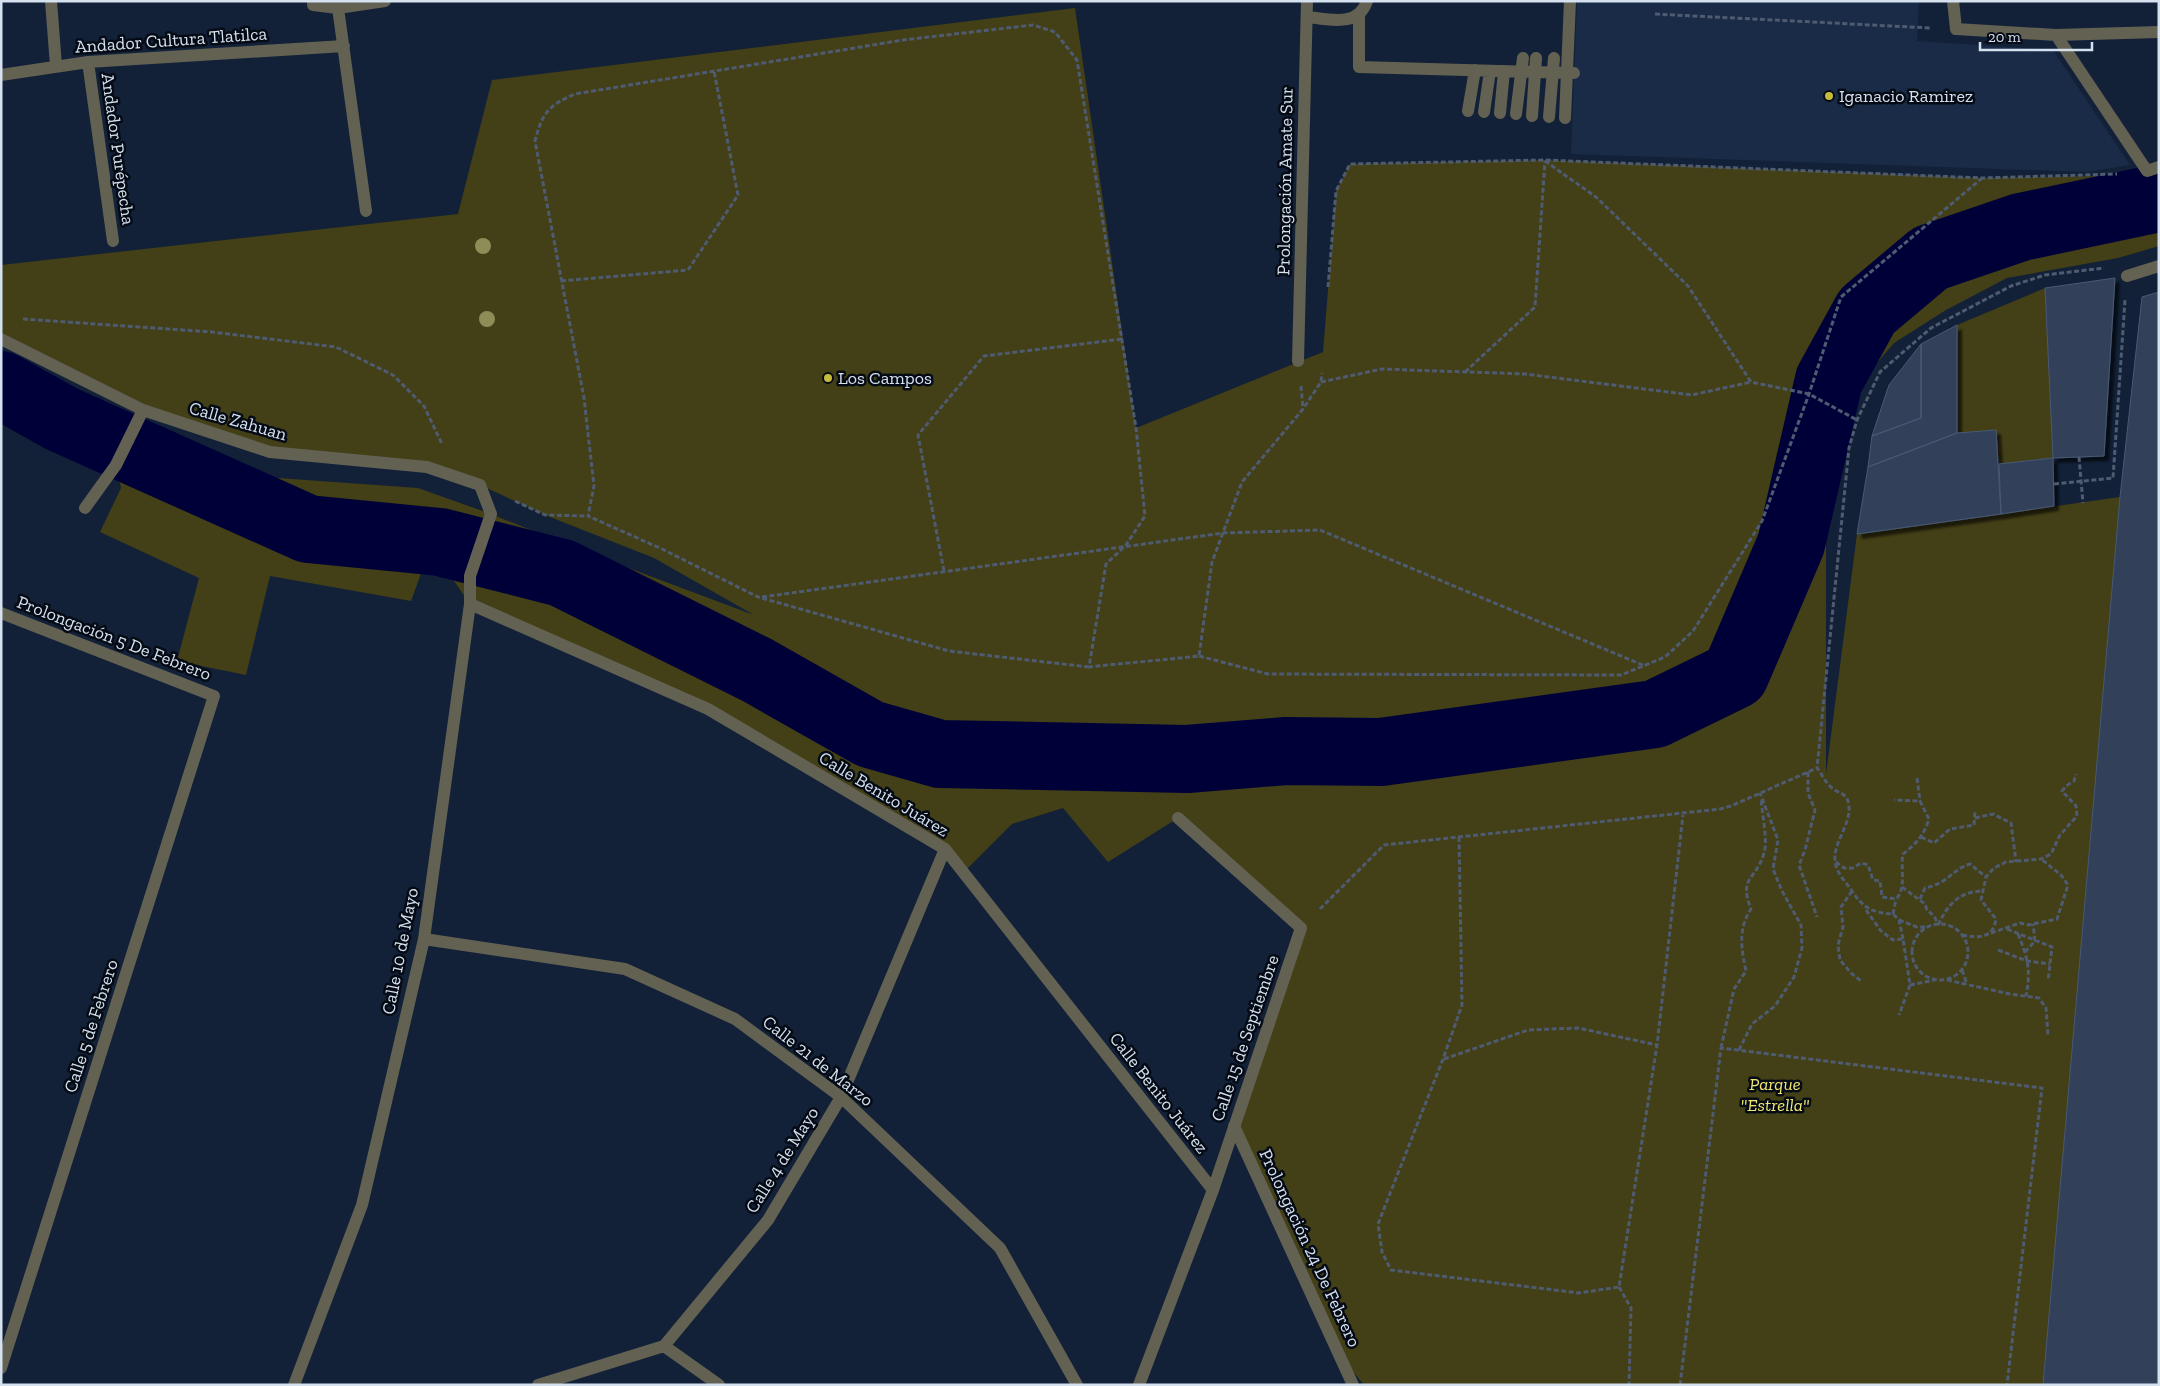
<svg xmlns="http://www.w3.org/2000/svg" width="2160" height="1386" font-family="'Zilla Slab',serif">
	<style>
		.built { fill: #192b46 }
		.green { fill: #433f16 }
		.lines { fill: none; stroke-linecap: round; stroke-linejoin: round }
		.river { stroke: #000039; stroke-width: 68 }
		.building { fill: #30405a; stroke: #495a74; filter: url(#shadow) }
		.path { stroke: #4e5b70; stroke-width: 3; stroke-dasharray: 5 2.5; stroke-linecap: butt }
		.street { stroke: #626152; stroke-width: 12 }
		.tree { fill: #8d8e57 }
		.poi-dot { fill: #c7bb3c; stroke: #050b15; stroke-width: 2 }
		.labels { text-anchor: middle; stroke-width: 5; stroke-linejoin: round; paint-order: stroke }
		.street-label { font-size: 18px; fill: #d6e1f0; stroke: #050b15 }
		.poi-label { font-size: 18px; fill: #d6e1f0; stroke: #050b15; text-anchor: start }
		.park-label { font-size: 18px; font-style: italic; fill: #f2e771; stroke: #050b15 }
	</style>
	<defs>
		<filter id="shadow"><feDropShadow dx="4.5" dy="4.5" stdDeviation="1" flood-color="#0009"/></filter>
	</defs>
	<rect width="100%" height="100%" fill="#122138"/>
	<!-- built -->
	<path class="built" d="M1577,1H1919L1917,41L2053,50L2130,165L2087,172L1571,154Z"/>
	<!-- green -->
	<path class="green" d="M1075,8L1136,428L1323,352L1336,191L1350,164L1545,160L1982,178L2100,176V198L2159,184V246L2118,258L2007,278L1946,310L1894,343L1864,378L1840,448L1826,541V774L1857,534L2120,497L2043,1385H1364L1339,1354L1234,1126L1301,928L1178,818L1108,862L1063,808L1012,824L963,873L945,849L708,709L470,604L454,581L423,568L411,601L270,576L246,675L177,661L199,578L100,532L121,488L116,465L1,401V362L135,424L264,477L418,488L491,514L583,551L754,615L654,558L545,515L480,485L427,467L270,452L143,410L1,339V265L458,214L492,80Z
		M2045,288L2053,458L1999,464L1995,430L1957,433V325Z"/>
	<g class="lines">
		<!-- river -->
		<path class="river" d="M1,385L62,419L308,529L440,542L562,573L757,670L870,734L940,754L1187,759L1286,751L1381,752L1655,714L1735,675L1791,544L1829,380L1867,311L1930,258L2021,227L2159,198"/>
	</g>
	<!-- building -->
	<path class="building" d="M2115,278L2104,456L2053,458L2045,288Z
		M2159,292V1385H2043L2120,497L2142,297Z
		M1957,325V433L1868,467L1872,436L1921,418V344Z
		M1921,344V418L1872,436L1889,385Z
		M1996,430L2001,514L1857,534L1868,467L1957,433Z
		M2053,458L2054,506L2001,514L1999,464Z"/>
	<g class="lines">
		<!-- path -->
		<path class="path" d="M1655,14L1931,28
			M1545,161L1596,197L1688,286L1751,382L1809,394L1857,420
			M561,281L688,270L738,195L714,71
			M1328,287L1336,191L1350,164L1545,160L1982,178L2117,174
			M23,319L212,332L336,347L393,375L424,406L442,444
			M1465,372L1535,307L1545,161
			M1321,382L1382,369L1525,374L1692,395L1751,382
			M1301,386L1303,409
			M2079,457L2083,503
			M2054,484L2113,478L2125,300
			M515,501L545,515L588,516
			M944,571L918,435L984,356L1122,339
			M762,597L1223,533L1320,530L1645,666
			M1199,656L1268,674L1621,675L1665,657L1693,631L1762,521L1809,394L1841,297L1981,179
			M1089,667L949,651L758,597L662,549L588,516L594,486L584,398L535,141C542,113 549,105 575,94L903,40L1033,25L1055,32L1077,60L1136,428L1145,516L1126,545L1106,564L1089,667L1199,656L1212,562L1242,482L1303,409L1321,382L1322,373
			M1808,772V793L1815,810L1805,850L1799,865L1817,917
			M1917,778L1920,801
			M1975,818L1993,814L2011,823L2016,862
			M1459,837L1462,1005L1443,1059L1378,1224L1382,1252L1391,1270L1579,1293L1619,1287L1657,1045L1683,815
			M1921,837L1934,843L1950,829L1974,825L1975,811
			M1836,862L1844,868H1853L1861,863L1868,865L1873,880L1880,881L1882,897L1896,899C1907,888 1900,867 1903,854C1916,844 1924,835 1929,819L1920,801L1894,800
			M1902,887L1925,904L1927,910L1934,916L1938,924
			M1852,891L1841,907L1843,927L1838,945L1840,960L1851,973L1861,981
			M1920,899L1925,888C1949,883 1951,870 1970,864L1986,877
			M1320,909L1384,845L1720,809L1731,806L1817,768
			M1866,910L1881,931L1893,940L1903,939L1910,985L1899,1015
			M1893,914L1896,899
			M1899,920L1917,927H1929
			M1912 952a28 28 0 1 1 56 0a28 28 0 1 1-56 0Z
			M1938,925C1948,904 1959,892 1982,891
			M2007,929L2052,947L2048,981
			M1991,933L2020,923L2028,925L2057,919L2068,885L2061,875L2041,859
			M2018,934C2028,958 2031,971 2026,996
			M1962,935C1978,938 1993,939 1996,919L1981,900L1986,877L1994,868L2006,862L2041,859L2051,854L2060,835L2077,816L2076,806L2062,791L2066,786L2074,781L2076,774
			M1903,939L1899,920L1893,914C1873,913 1863,908 1852,891C1846,882 1836,873 1835,861C1833,841 1854,822 1848,801C1845,792 1836,793 1831,787C1825,782 1822,774 1817,768L1849,448L1857,420L1880,372L1931,328L2011,286L2045,275L2104,268
			M1998,950L2027,961L2050,964
			M2025,952L2035,941L2033,924
			M1962,970L1967,984
			M1947,980L2010,994L2039,998L2046,1008L2048,1035
			M1910,985L1934,980
			M1721,1048L1734,989L1746,971C1741,948 1738,929 1751,909C1738,876 1756,881 1764,853C1768,842 1762,812 1761,799
			M1739,1050L1752,1024L1775,1006L1794,977L1802,948L1801,925L1782,891L1773,869L1778,840L1760,793
			M1444,1059L1528,1030L1578,1028L1657,1045
			M1619,1287L1631,1308L1629,1385
			M1680,1385L1721,1048L2042,1088L2007,1385"/>
		<!-- street -->
		<path class="street" d="M51,1L56,66
			M313,1V5L338,8L385,1
			M1953,1L1956,29L2056,35L2147,171L2159,167
			M338,8L366,211
			M1359,14V67L1574,73
			M1307,17C1329,19 1358,28 1367,1
			M2056,35L2159,32
			M88,62L113,241
			M1,75L88,62L344,46
			M1468,111L1475,70
			M1484,112L1490,71
			M1500,113L1504,71
			M1516,114L1523,58
			M1532,116L1536,58
			M1549,117L1554,58
			M1565,118L1570,1
			M2127,276L2159,266
			M1,339L143,410L270,452L427,467L480,485L491,514L470,576V604L424,939L362,1205L294,1385
			M1298,361L1307,1
			M85,508L116,465L143,410
			M470,604L708,709L945,849L1213,1190
			M1,613L214,696L1,1368
			M424,939L625,969L735,1019L841,1097L1000,1248L1077,1385
			M1234,1126L1353,1385
			M664,1346L719,1385
			M538,1385L664,1346L768,1220L841,1097L945,849
			M1139,1385L1213,1190L1301,928L1178,818"/>
	</g>
	<!-- trees -->
	<g class="tree">
		<circle cx="483" cy="246" r="8"/>
		<circle cx="487" cy="319" r="8"/>
	</g>
	<!-- markers -->
	<g class="poi-dot">
		<circle cx="1829" cy="96" r="5"/>
		<circle cx="828" cy="378" r="5"/>
	</g>
	<g class="labels">
		<!-- street labels -->
		<g class="street-label">
			<text transform="translate(171 40) rotate(-4)" y="6">Andador Cultura Tlatilca</text>
			<text transform="translate(118 149) rotate(82)" y="6">Andador Purépecha</text>
			<text transform="translate(1285 181) rotate(-89)" y="6">Prolongación Amate Sur</text>
			<text transform="translate(238 421) rotate(16)" y="6">Calle Zahuan</text>
			<text transform="translate(114 638) rotate(21)" y="6">Prolongación 5 De Febrero</text>
			<text transform="translate(884 794) rotate(31)" y="6">Calle Benito Juárez</text>
			<text transform="translate(400 951) rotate(-79)" y="6">Calle 10 de Mayo</text>
			<text transform="translate(91 1026) rotate(-72)" y="6">Calle 5 de Febrero</text>
			<text transform="translate(1245 1038) rotate(-71)" y="6">Calle 15 de Septiembre</text>
			<text transform="translate(818 1061) rotate(38)" y="6">Calle 21 de Marzo</text>
			<text transform="translate(1159 1093) rotate(52)" y="6">Calle Benito Juárez</text>
			<text transform="translate(782 1160) rotate(-58)" y="6">Calle 4 de Mayo</text>
			<text transform="translate(1310 1248) rotate(65)" y="6">Prolongación 24 De Febrero</text>
		</g>
		<!-- poi labels -->
		<g class="poi-label">
			<text x="1839" y="102">Iganacio Ramirez</text>
			<text x="838" y="384">Los Campos</text>
		</g>
		<!-- park labels -->
		<g class="park-label">
			<text x="1775" y="1090">Parque<tspan x="1775" dy="21">"Estrella"</tspan></text>
		</g>
	</g>
	<!-- border -->
	<rect width="2160" height="1386" fill="none" stroke="#d6e1f0" stroke-width="5"/>
	<!-- scale -->
	<path d="M1980 42v8h112v-8" fill="none" stroke="#d6e1f0" stroke-width="2.5"/>
	<text x="1988" y="42" font-size="15" fill="#d6e1f0" stroke="#050b15" stroke-width="4" paint-order="stroke">20 m</text>
</svg>
